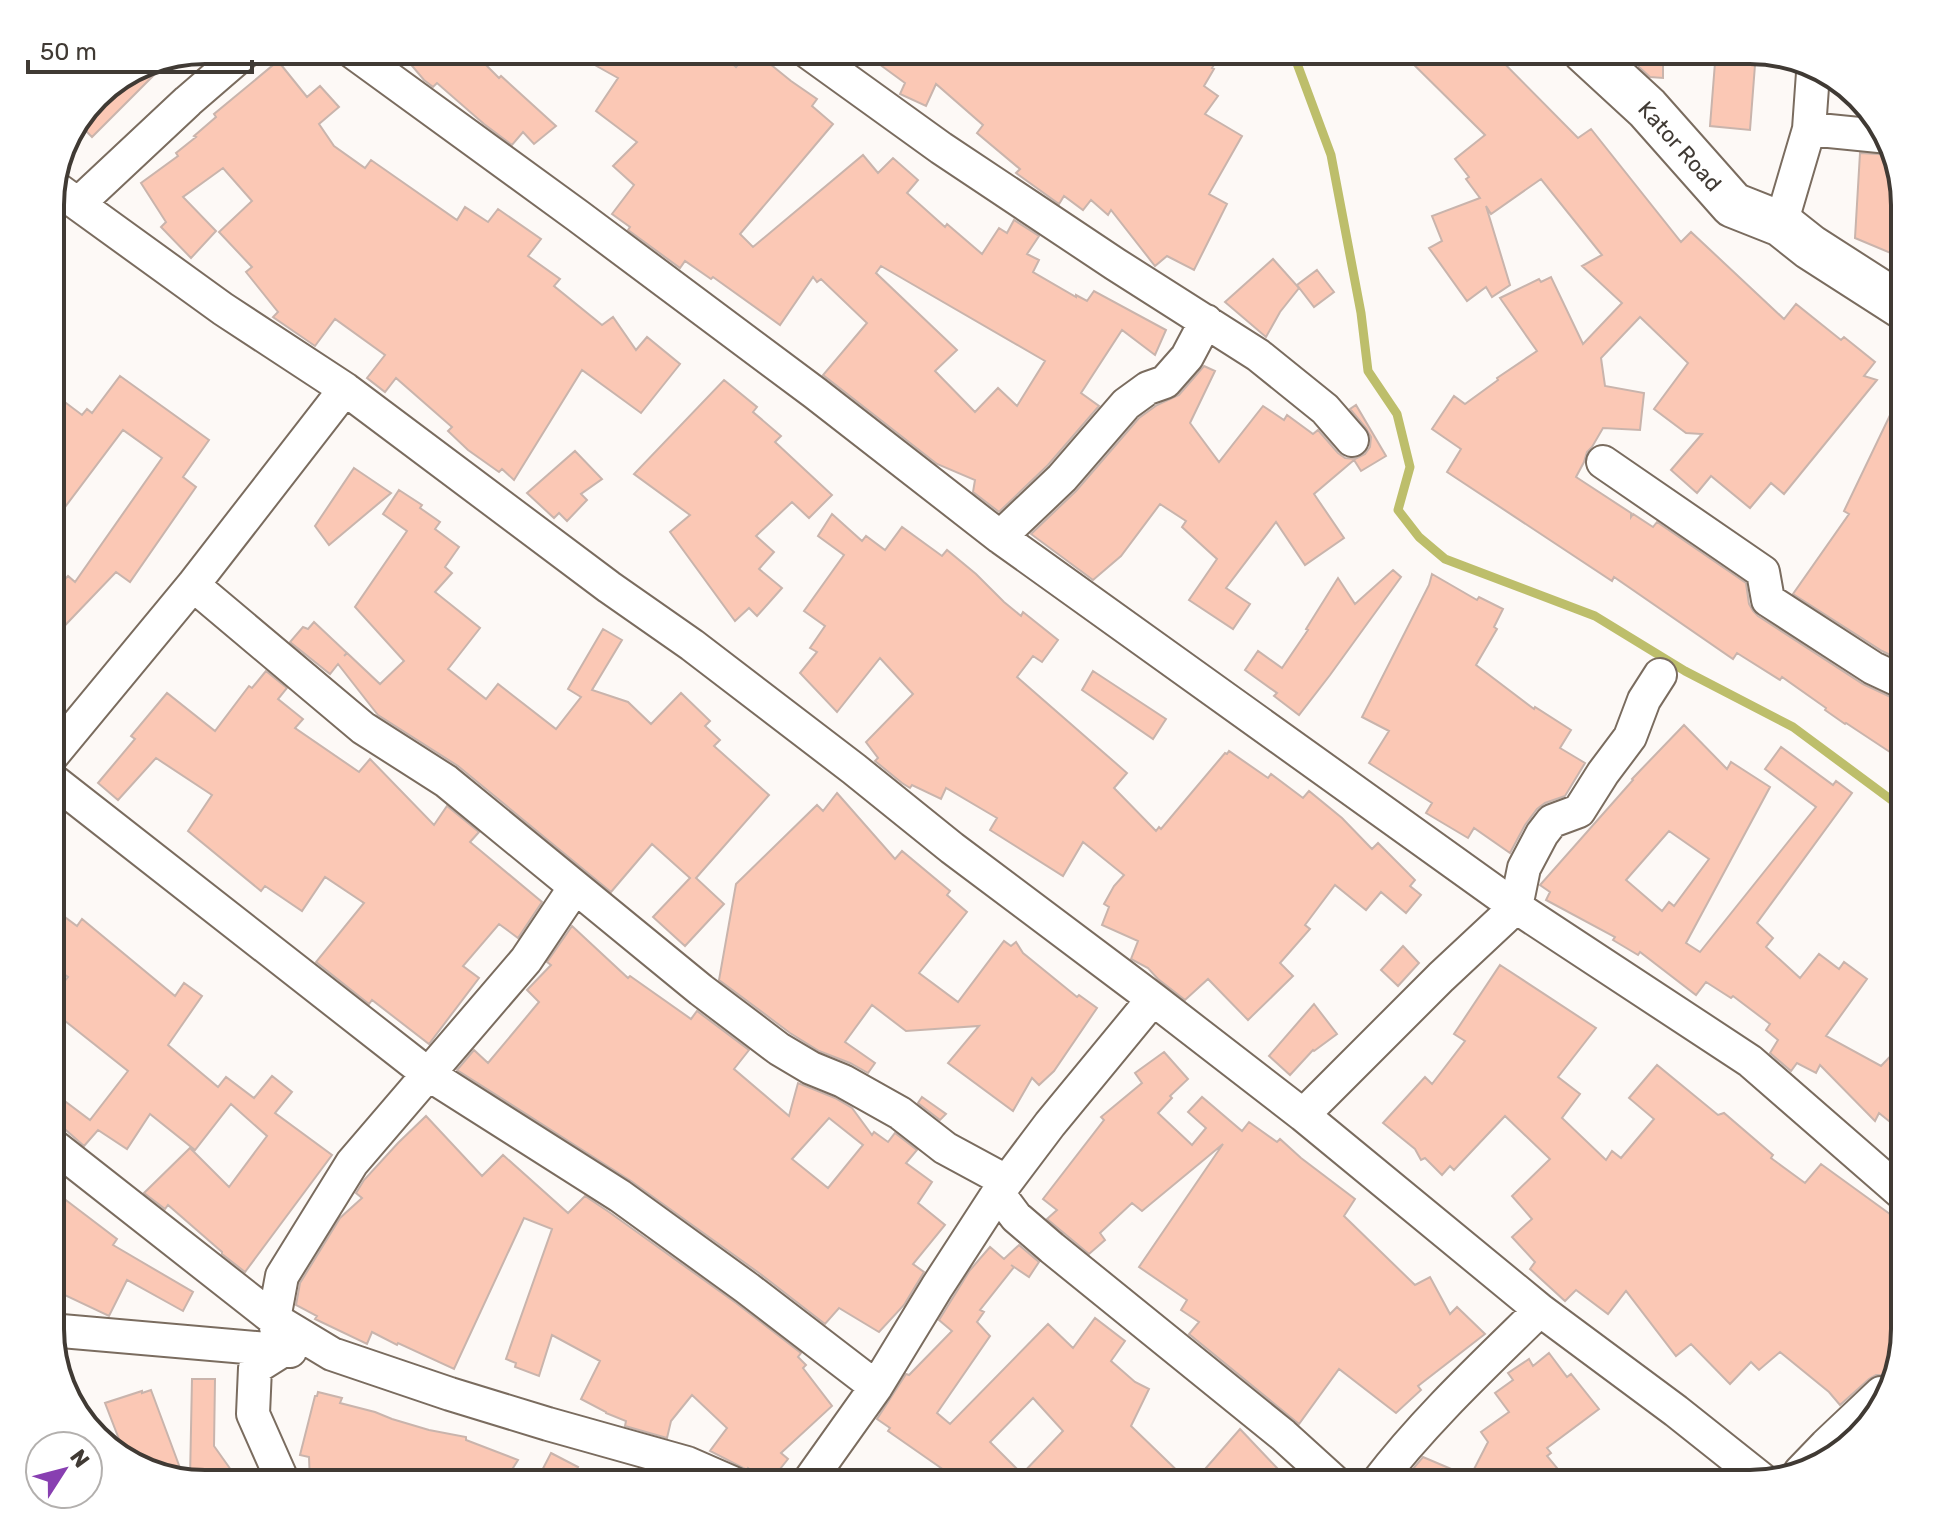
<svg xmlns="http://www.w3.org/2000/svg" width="1955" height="1534" font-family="Rubik,sans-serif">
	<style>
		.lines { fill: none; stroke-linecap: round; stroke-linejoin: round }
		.stream { stroke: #bdbe6b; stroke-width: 9 }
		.building { fill: #fbc8b5; stroke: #c9b4ac; stroke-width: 2; fill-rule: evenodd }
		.minor-casing { stroke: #7a6c5f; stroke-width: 36 }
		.secondary-casing { stroke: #7a6c5f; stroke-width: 48 }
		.minor { stroke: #fff; stroke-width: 32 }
		.secondary { stroke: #fff; stroke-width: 44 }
		.labels { text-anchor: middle; stroke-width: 8; stroke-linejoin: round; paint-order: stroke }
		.street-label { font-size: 22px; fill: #403a34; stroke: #fff }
		.rim { fill: none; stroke: #403a34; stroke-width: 4 }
	</style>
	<rect width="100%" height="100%" fill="#fdf9f6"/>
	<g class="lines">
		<!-- stream -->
		<path class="stream" d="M1292,50L1331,155L1361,313L1368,371L1397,414L1410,467L1398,510L1419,537L1445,559L1595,616L1685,671L1793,727L1905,810"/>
	</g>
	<!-- building -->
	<path class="building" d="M421,50H471L499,78L501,76L556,126L534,144L523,132L512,145L484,124L437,83L433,87L424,80L408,61Z
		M568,50H717L736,67L742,60L745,63L754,51L791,81L817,99L812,106L833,124L740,234L753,247L863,155L878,173L893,158L918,180L907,193L945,227L947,224L982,254L999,228L1007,233L1014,220L1039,236L1027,254L1039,260L1033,272L1076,297V295L1087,301L1094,291L1166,330L1155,355L1122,330L1081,393L1099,406L1048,465L999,512L973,492L975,480L937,464L823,375L867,323L821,279L817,282L813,277L780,325L713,277L711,279L685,261L680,268L628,230L630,227L612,214L634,185L613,166L637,142L596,111L618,78ZM881,266L1045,361L1017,406L998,388L975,412L935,371L957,350L876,273Z
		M860,50H1223L1212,68L1214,69L1204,86L1218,96L1205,114L1242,136L1209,194L1227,204L1194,270L1167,256L1155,266L1111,210L1108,215L1091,200L1083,210L1064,196L1059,204L1016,173L1020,169L977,133L983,125L936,84L926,106L900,94L905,83Z
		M1399,50H1491L1578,138L1591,129L1681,242L1691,232L1784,319L1796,304L1841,340L1844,337L1875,362L1864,376L1877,380L1784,494L1771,483L1750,508L1711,476L1697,493L1671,470L1702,434L1686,433L1654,409L1688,363L1640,317L1601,358L1605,386L1644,393L1640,430L1603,428L1592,447L1587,452L1584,462L1576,477L1631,513V517L1633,514L1653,527L1657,522L1746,583L1749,604L1753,611L1758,616L1863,684L1897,700L1905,702V762L1846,723L1845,724L1825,710L1826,708L1782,677L1780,680L1737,653L1733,659L1614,577L1612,581L1447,472L1461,449L1432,429L1454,396L1465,404L1498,380L1497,378L1537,351L1500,298L1539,279L1541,282L1551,277L1583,344L1622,303L1582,266L1602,255L1541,179L1491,214L1486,206L1510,285L1492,297L1486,287L1467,301L1429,248L1442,241L1432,216L1480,198L1466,179L1469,177L1455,159L1485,135Z
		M1639,50H1663V78L1650,77L1639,67Z
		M1716,50H1751L1756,52L1750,130L1710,126Z
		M278,61L307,97L320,86L339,107L319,124L334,146L365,168L371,160L457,220L465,207L488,222L498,209L541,239L528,256L560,279L554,286L602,325L613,317L636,350L647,337L680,364L641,413L582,370L514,480L502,469L499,472L468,450L448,431L452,427L396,378L385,392L367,378L385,355L335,319L315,346L273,317L278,312L246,272L252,267L219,232L252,201L223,168L183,197L216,231L191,258L161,227L166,222L141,183L178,156L176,153L196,137L194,136L216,117L214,114Z
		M163,66L92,137L77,122L102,89Z
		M1860,153L1894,155L1905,205V259L1855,238Z
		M1273,259L1299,288L1280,312L1266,337L1225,302Z
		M1317,270L1334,292L1314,307L1297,285Z
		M1204,366L1215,371L1190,423L1219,462L1263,406L1284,420L1287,415L1313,434L1318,430L1338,453L1345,458L1355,459L1365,454L1370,447L1371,437L1366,428L1350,409L1356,405L1386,456L1361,471L1354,460L1314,494L1344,538L1305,565L1276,522L1226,588L1250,604L1233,629L1189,600L1217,559L1182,527L1186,521L1160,504L1121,556L1093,580L1031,534L1076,491L1139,418L1157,405L1179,395Z
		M120,376L209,440L183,477L196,487L130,582L116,572L51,640L50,616L56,608L50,603V595L68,576L75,582L162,458L123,430L50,527V391L82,415L87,409L92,413Z
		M724,380L757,407L753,412L781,436L775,442L832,495L809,518L792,502L756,536L774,552L759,569L782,588L757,616L749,608L735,621L670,532L690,515L634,474Z
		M1905,384V662L1882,651L1793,594L1849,514L1844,511Z
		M575,451L602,479L581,494L587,500L567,521L559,513L554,518L527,493Z
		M354,468L391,493L329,545L315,526Z
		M399,490L422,505L420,508L440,522L435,529L459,547L445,567L452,573L435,592L480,628L448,669L486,699L498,684L556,729L581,697L568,689L603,629L622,640L592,690L628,702L651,724L681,693L710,721L705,726L720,740L714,746L769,795L696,878L724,904L685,946L653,917L690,878L652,844L611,892L458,766L378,715L338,664L330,674L290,642L303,627L308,629L314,622L347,653L344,656L347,653L380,684L404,661L355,607L407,531L383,514Z
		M832,514L862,541L866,536L885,550L902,527L942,556L947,550L976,574L1004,602L1021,616L1023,612L1058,640L1042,662L1033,656L1017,677L1127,773L1114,788L1156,831L1159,827L1161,829L1225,753L1227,754L1229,751L1268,778L1271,774L1303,798L1309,791L1342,818L1372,849L1378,843L1415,880L1410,886L1421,895L1406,913L1381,892L1366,910L1335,885L1305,925L1310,929L1280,963L1293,976L1248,1020L1208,979L1185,1000L1158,979L1148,968L1131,959L1138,941L1102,925L1109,907L1104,904L1114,886L1124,875L1083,842L1063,876L990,830L997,818L946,788L941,799L912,785L910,788L902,783L875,761L878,758L866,742L913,694L880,658L837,712L800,673L817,652L810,648L825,626L804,611L844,555L818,536Z
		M1393,570L1401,577L1330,675L1299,715L1274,696L1277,693L1245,670L1258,651L1282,668L1308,630L1306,629L1338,578L1355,604Z
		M1432,574L1477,600L1479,597L1503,609L1494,627L1497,629L1476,665L1534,709L1535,707L1571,730L1560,748L1585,763L1565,796L1545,803L1537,809L1525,825L1510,853L1474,828L1468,838L1426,813L1432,803L1369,763L1389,731L1362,717L1429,585Z
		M266,671L287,688L278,699L303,719L295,728L359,772L370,759L434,825L447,806L479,832L470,842L542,902L518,938L499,924L463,966L479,978L429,1044L372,1000L369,1004L316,962L364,903L325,877L302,911L265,886L261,891L188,831L212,795L156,758L118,800L98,783L135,739L131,736L167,693L215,731L249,686L252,688Z
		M1093,671L1166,719L1153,739L1082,690Z
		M1684,725L1727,769L1731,762L1770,787L1686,943L1700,952L1816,807L1765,769L1781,747L1833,785L1836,781L1852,793L1757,923L1773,938L1766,947L1800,978L1819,954L1839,969L1844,962L1867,979L1826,1036L1881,1066L1905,1041V1134L1879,1113L1875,1121L1820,1065L1816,1073L1797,1063L1791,1071L1770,1053L1778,1040L1766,1030L1770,1024L1733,996L1731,998L1706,982L1696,995L1640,952L1638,955L1613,940L1615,937L1546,900L1550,892L1540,885L1633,780L1632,779ZM1669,831L1709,859L1674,906L1669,902L1662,911L1626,880Z
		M837,793L895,859L902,851L950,891L947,895L967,912L919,973L958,1002L1004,941L1011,946L1016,942L1023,953L1077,997L1079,995L1097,1008L1054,1071L1039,1085L1032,1078L1013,1111L948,1063L979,1026L906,1031L872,1005L845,1042L875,1063L868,1073L850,1063L819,1051L790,1033L719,980L736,884L817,805L823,811Z
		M50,906L77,926L82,919L175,996L184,983L202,996L168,1045L218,1087L226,1077L254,1098L272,1076L292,1092L275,1113L332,1155L245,1272L222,1254V1252L168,1205L165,1209L144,1193L190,1148L229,1187L267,1136L231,1104L195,1150L150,1114L127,1149L98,1130L84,1146L50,1116V1090L90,1120L128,1071L50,1009V999L68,977L50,964Z
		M572,926L628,978L630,976L691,1019L697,1011L749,1050L734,1069L789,1116L798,1083L835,1098L852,1108L872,1135L874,1132L888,1142L895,1133L917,1150L906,1163L932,1182L918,1203L945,1225L913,1264L924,1272L904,1305L879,1332L839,1308L825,1324L759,1273L631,1181L457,1070L474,1050L488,1063L539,1002L527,990L551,965L547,962ZM829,1118L863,1145L828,1188L792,1159Z
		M1403,946L1419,963L1398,986L1381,970Z
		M1500,965L1596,1028L1558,1077L1580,1094L1562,1118L1606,1160L1612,1151L1621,1158L1654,1119L1629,1098L1657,1065L1718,1115L1724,1113L1773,1155L1771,1158L1805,1183L1821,1164L1905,1225V1330L1891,1367L1884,1375H1876L1869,1379L1840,1405L1829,1392L1780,1352L1759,1370L1751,1362L1730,1384L1691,1344L1676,1356L1626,1291L1608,1314L1576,1290L1565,1301L1530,1269L1535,1262L1512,1237L1532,1219L1512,1196L1550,1159L1505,1116L1454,1170L1450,1166L1442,1175L1425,1158L1421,1160L1415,1149L1383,1123L1425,1077L1432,1084L1465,1041L1454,1034Z
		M1314,1004L1337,1034L1314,1051L1313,1050L1290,1075L1269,1056Z
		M1164,1052L1188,1079L1170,1096L1172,1098L1158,1113L1192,1145L1206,1128L1188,1112L1202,1097L1242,1131L1249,1122L1277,1142L1280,1139L1301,1158L1355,1199L1344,1216L1415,1285L1430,1277L1450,1314L1457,1307L1485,1334L1418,1386L1421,1390L1396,1413L1339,1369L1299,1424L1189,1334L1199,1322L1181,1310L1187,1300L1139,1267L1223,1144L1142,1211L1132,1203L1100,1233L1105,1240L1089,1254L1047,1219L1057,1210L1043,1199L1104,1120L1101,1117L1142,1083L1135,1073Z
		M922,1097L946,1114L940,1120L918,1103Z
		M426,1116L482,1176L503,1155L568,1213L585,1196L609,1212L736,1303L801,1353L798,1357L806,1365L803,1368L832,1406L781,1453L788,1459L768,1484L748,1468L747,1470L710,1451L727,1428L692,1395L671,1421L667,1438L625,1426L626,1421L606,1413V1412L581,1399L600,1361L552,1335L539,1376L515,1367L516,1363L506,1359L552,1229L524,1218L454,1369L398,1343L397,1345L372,1332L367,1344L315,1319L317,1316L296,1305L300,1283L340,1218L362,1198L356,1193L364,1180L398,1143Z
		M50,1188L117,1239L113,1245L193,1292L183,1311L127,1280L109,1316L56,1291L50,1287Z
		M1019,1245L1039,1262L1029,1277L1011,1265L1014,1267L980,1310L984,1312L977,1322L990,1336L937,1413L950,1424L1048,1324L1073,1348L1095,1318L1125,1341L1111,1361L1135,1382L1149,1389L1131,1426L1191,1484H964L888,1431L890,1428L877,1419L906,1374L909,1375L952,1331L939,1320L970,1270L990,1247L1004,1259ZM1033,1398L1063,1431L1022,1474L990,1442Z
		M1549,1353L1567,1377L1571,1374L1599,1409L1547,1448L1551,1453L1547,1456L1562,1474L1549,1484H1400L1423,1457L1470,1477L1488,1442L1481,1432L1509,1412L1495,1393L1513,1380L1508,1373L1529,1359L1533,1366Z
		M192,1379H215L214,1446L241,1484H204L190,1479Z
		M151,1390L183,1476L122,1453V1447L105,1403L142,1391V1393Z
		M318,1392L342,1398L340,1403L375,1412L392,1419L429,1430L466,1437V1440L518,1460L503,1484H310L309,1457L300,1455L315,1396H317Z
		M1240,1429L1278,1469L1262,1484H1192Z
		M551,1453L578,1467L569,1484H535Z"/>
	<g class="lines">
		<!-- minor casing -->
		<g class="minor-casing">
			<path id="minor" d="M350,50L578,216L815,393L1000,537L1516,907L1750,1061L1905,1196
				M805,50L941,148L1115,264L1258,355L1325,409L1352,440
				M1809,129L1889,137
				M53,186L223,309L345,389L609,587L692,645L854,769L952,848L1153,999L1303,1115L1540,1310L1676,1411L1764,1481
				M78,204L188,101L247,50
				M1781,224L1809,129L1813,73
				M1603,462L1763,572L1768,600L1873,668L1905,683
				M1000,537L1062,478L1126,404L1148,388L1165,382L1187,357L1206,321
				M193,585L363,728L446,781L701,990L779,1049L811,1068L843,1081L900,1113L945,1148L1006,1181
				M50,758L193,585L345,389
				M50,778L428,1074L620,1196L747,1288L876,1387
				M1303,1115L1441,977L1516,907L1524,868L1542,834L1552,821L1579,811L1603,773L1630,737L1644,700L1660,675
				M50,1143L274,1319L332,1354L450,1394L548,1424L687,1463L735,1484
				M998,1193L1016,1217L1052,1248L1283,1435L1337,1484
				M50,1330L290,1351
				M1800,1472L1826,1445L1881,1393
				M284,1484L253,1414L255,1368L282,1351L274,1319L282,1276L352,1163L526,960L575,887
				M807,1484L876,1387L937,1287L998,1193L1050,1124L1153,999
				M1376,1484C1424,1421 1484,1365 1540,1310"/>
		</g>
		<!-- secondary casing -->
		<g class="secondary-casing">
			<path id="secondary" d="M1584,50L1647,108L1733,205L1781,224L1810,247L1905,308"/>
		</g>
		<!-- minor -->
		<use href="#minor" class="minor"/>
		<!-- secondary -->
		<use href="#secondary" class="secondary"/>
	</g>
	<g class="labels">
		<!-- street labels -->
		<g class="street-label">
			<text transform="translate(1680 146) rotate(48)" y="8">Kator Road</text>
		</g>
	</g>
	<!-- crop -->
	<path d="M0 0H1955V1534H0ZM205 64H1750A141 141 0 0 1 1891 205V1329A141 141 0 0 1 1750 1470H205A141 141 0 0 1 64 1329V205A141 141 0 0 1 205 64Z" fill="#fff" fill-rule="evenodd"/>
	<path class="rim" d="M205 64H1750A141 141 0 0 1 1891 205V1329A141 141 0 0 1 1750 1470H205A141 141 0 0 1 64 1329V205A141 141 0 0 1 205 64Z"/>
	<!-- north arrow -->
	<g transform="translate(64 1470) rotate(54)"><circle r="38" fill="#ffffff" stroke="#b3b0ae" stroke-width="2"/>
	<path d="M0-6L14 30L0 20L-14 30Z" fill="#883fb1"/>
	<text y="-12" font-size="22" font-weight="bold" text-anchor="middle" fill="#403a34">N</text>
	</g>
	<!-- scale -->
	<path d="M28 60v12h224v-12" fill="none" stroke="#403a34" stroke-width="4"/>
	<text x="40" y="60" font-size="24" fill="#403a34" stroke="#ffffff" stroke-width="6" paint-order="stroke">50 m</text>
</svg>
